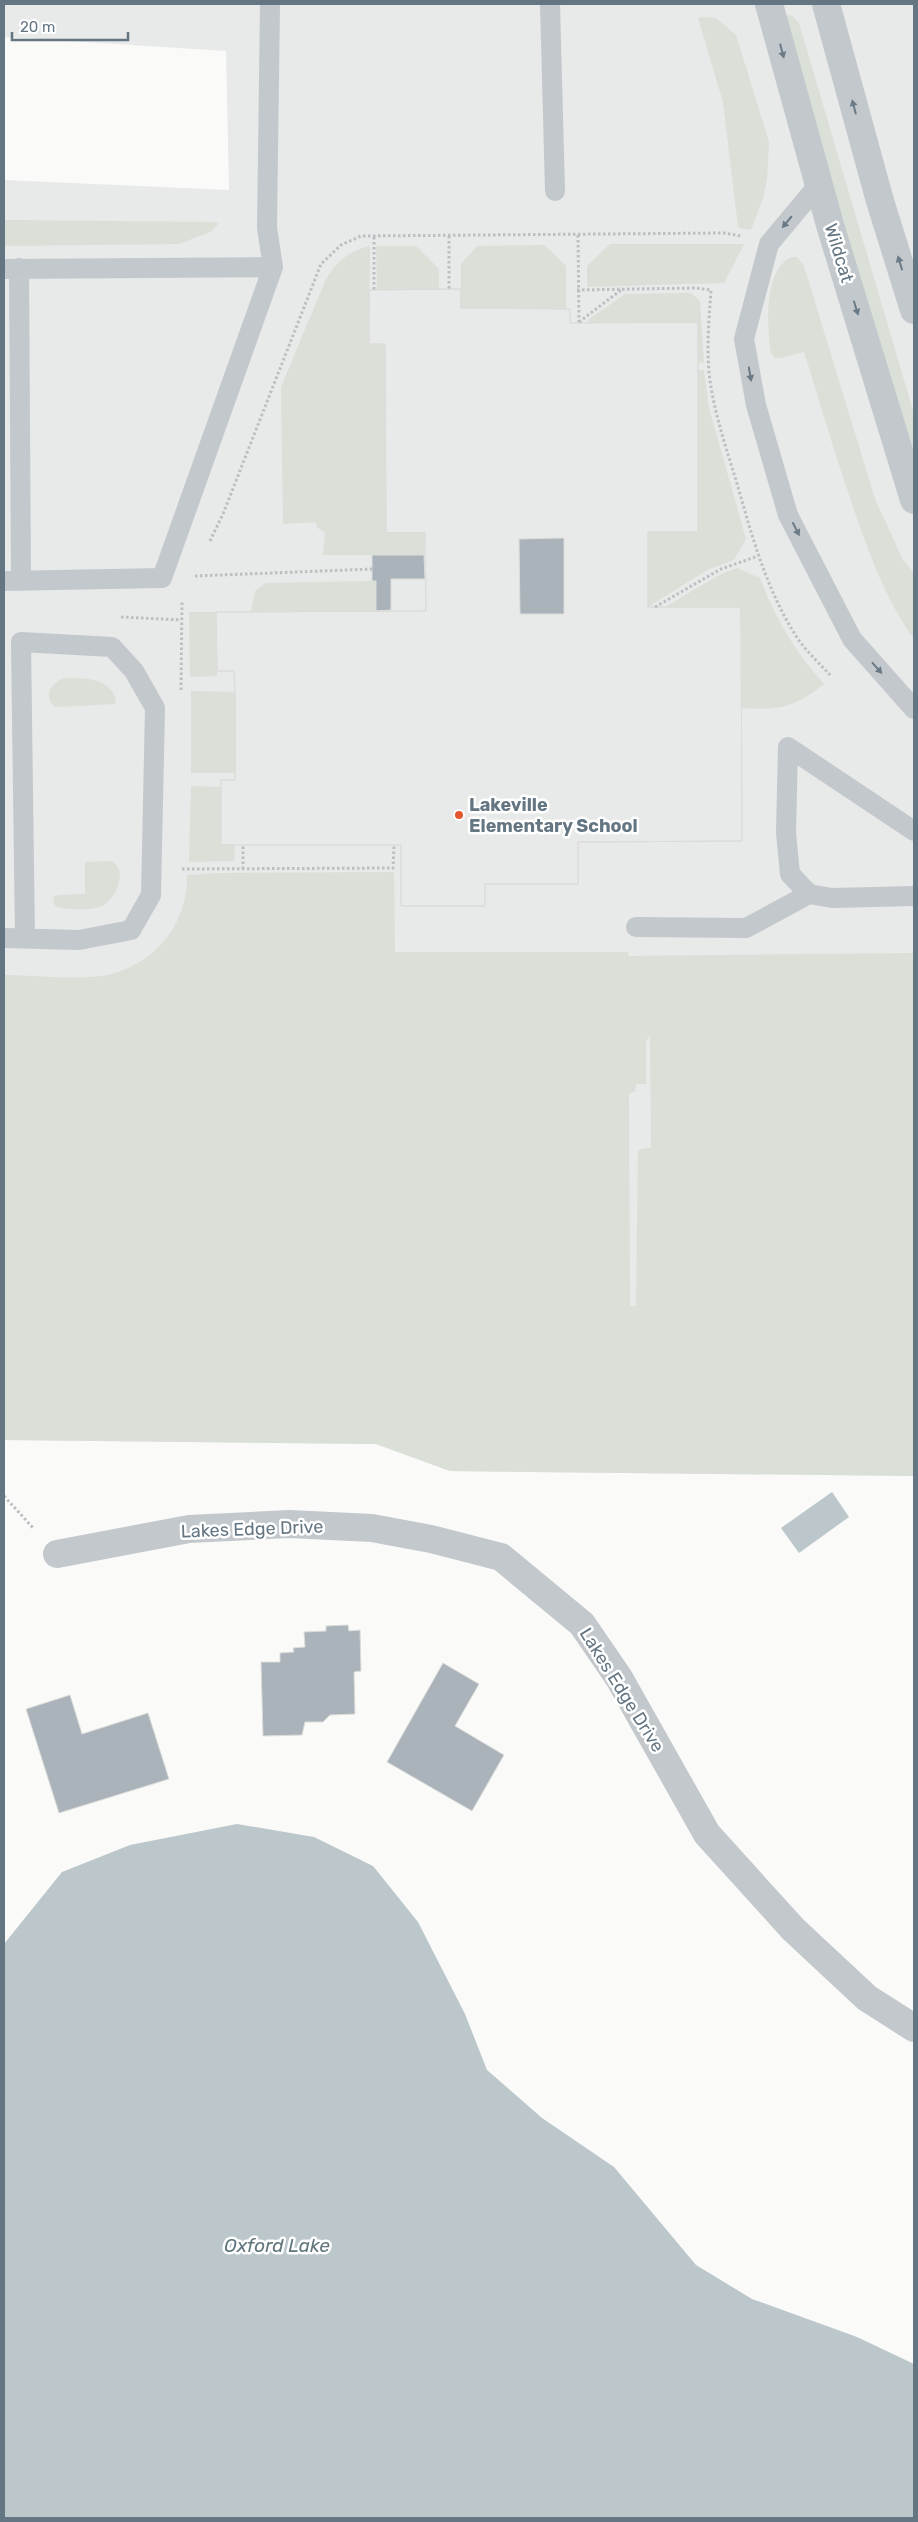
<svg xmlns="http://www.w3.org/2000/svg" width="918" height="2522" font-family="Rubik,sans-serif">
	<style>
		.built { fill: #e8e9e9 }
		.green { fill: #dadfd7; fill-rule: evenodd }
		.water { fill: #bbc7cb }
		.building { fill: #aab3b9; stroke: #dcdcda; fill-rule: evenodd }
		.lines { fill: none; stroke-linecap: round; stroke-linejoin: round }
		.path { stroke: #bbbfc2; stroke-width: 3; stroke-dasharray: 2.5 2.5; stroke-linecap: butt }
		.service { stroke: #c3c8cc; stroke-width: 20 }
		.minor { stroke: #c3c8cc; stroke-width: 28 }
		.oneway { fill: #6a7a87 }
		.poi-dot { fill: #e4572e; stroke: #fff; stroke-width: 2 }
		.labels { text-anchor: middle; stroke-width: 5; stroke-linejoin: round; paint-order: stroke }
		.street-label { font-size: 18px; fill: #657683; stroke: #fff }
		.poi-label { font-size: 18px; font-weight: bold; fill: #657683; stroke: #fff; text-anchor: start }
		.water-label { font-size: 19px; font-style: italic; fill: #60757c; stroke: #fff }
	</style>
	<rect width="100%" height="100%" fill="#fafaf8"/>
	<!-- built -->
	<path class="built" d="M4,4H914V1476L450,1471L376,1444L4,1440V180L229,190L226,51L4,37Z"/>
	<!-- green -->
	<path class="green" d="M788,15L792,16L799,23L914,414V478L782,18Z
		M704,17L716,18L736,35L769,142L767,179L763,198L752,228L748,230L738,227L723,102L698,18Z
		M4,220L210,222L219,223L210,232L179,244L4,246Z
		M610,244H744L724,283L587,287V266Z
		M544,245L566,266V309L461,308V264L477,246Z
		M370,246L369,344H385L386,532L425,533L424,555H323L325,533L318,528L315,522L283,524L281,387L326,279C337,262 349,250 370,246Z
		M376,246H416L439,269V290H377Z
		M792,257H797L804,266L875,499L903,560L914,573V639C884,597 868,550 851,501C834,452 820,402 804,352L780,358H775L771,353C767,328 763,269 792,257Z
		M691,293L700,301L704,363L698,362V322L588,323L589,319L625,294Z
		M698,370H704L709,408L746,539L734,560L709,569L648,607V532H698Z
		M737,568L760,578C775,618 795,652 824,684C793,708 780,710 742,708L741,607H665L721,574Z
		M376,581V611L251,612L255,591L266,583Z
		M189,612H216L217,676L190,677Z
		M64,678C83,678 111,677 116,701L115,704L55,707C42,695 51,684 64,678Z
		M191,691L235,692V773H191Z
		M191,786L221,787V845H235L234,861L189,862Z
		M111,861C129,869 116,899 102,906C91,911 66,910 55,906L53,897L58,895L85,894V862Z
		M394,872L395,952H628L629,956L914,953V1476L450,1471L376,1444L4,1440V975C35,975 87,982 115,973C159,960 188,921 187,875L222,873ZM650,1035L651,1148L641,1149L638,1151L636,1306H630L629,1093L635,1092L636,1084H646V1042Z"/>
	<!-- water -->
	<path class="water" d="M832,1492L849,1517L799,1553L781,1528Z
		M237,1824L314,1837L373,1866L418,1922L465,2014L487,2070L542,2118L614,2167L696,2265L752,2299L857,2337L914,2364V2518H4V1944L62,1872L130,1845Z"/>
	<!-- building -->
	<path class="building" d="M461,289V308L570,309V323L698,322V532H648V607H741L742,841L578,842V884H485V906H401V845H221V780H235V692L234,671H217L216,612L426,611L425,533H386L385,344H369V290ZM564,538V614H520L519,539Z
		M461,289V308L570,309V323L698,322V532H648V607H741L742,841L578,842V884H485V906H401V845H221V780H235V692L234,671H217L216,612L426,611L425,533H386L385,344H369V290Z
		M372,555H424L425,579H391V610L376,611V581H372Z
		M348,1625L349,1631L360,1630L361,1671L354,1672L355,1714L330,1715L323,1722H305L302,1735L263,1736L261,1662H280V1653L294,1652L293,1648L305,1647L304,1632L326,1631V1626Z
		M443,1663L479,1684L455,1726L504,1755L472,1811L387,1762Z
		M70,1695L82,1734L148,1713L169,1779L59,1813L26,1709Z"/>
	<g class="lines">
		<!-- path -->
		<path class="path" d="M578,235L579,322
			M449,236V290
			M374,237V290
			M577,290L696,288L711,290C709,320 706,351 710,381C715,415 726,448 736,480C752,536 766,590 798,639C807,652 820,664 831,676
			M579,322L621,290
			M210,541L223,514L321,264L341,245L361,236L724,233L741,236
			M195,576L372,569
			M655,607L721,569L758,556
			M121,617L181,620
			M181,690L182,601
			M182,869L393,868L394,845
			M243,869V845
			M4,1496L34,1529"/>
		<!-- service -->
		<path class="service" d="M550,4L555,191
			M819,184L769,244L744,339L756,405L788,515L852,639L914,709
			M19,268L21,581
			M4,269L273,267
			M4,581L162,578L273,267L267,228L270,4
			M914,831L788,747L786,833L790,874L809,894L832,898L914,896
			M636,927L746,928L809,894
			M4,938L79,940L131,930L151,895L155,708L134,671L112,647L21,642L25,939"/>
		<!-- minor -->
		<path class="minor" d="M769,4L830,225L914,500
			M826,4L880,201L914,310
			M57,1554L189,1529L289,1524L372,1528L431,1539L501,1557L582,1624L619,1678L707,1834L793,1929L867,1998L914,2028"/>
	</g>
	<!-- one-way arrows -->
	<defs><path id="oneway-solid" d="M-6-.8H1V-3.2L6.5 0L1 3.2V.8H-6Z" transform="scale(1.25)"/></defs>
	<g class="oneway">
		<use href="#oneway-solid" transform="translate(782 51) rotate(75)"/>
		<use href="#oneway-solid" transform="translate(854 107) rotate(-105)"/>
		<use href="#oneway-solid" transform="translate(787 222) rotate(130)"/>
		<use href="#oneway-solid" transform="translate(900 263) rotate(-107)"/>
		<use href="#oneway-solid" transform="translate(856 308) rotate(73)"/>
		<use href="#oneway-solid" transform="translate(750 374) rotate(80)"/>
		<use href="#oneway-solid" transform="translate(796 529) rotate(63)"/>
		<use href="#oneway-solid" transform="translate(877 668) rotate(48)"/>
	</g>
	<!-- markers -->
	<circle class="poi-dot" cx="459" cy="815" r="5"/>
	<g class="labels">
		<!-- street labels -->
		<g class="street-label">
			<text transform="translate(839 253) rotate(73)" y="6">Wildcat</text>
			<text transform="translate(252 1529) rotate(-2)" y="6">Lakes Edge Drive</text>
			<text transform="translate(622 1690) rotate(58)" y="6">Lakes Edge Drive</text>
		</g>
		<!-- poi labels -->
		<g class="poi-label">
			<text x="469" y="811">Lakeville<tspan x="469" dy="21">Elementary School</tspan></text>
		</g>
		<!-- water labels -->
		<g class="water-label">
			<text x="277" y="2252">Oxford Lake</text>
		</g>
	</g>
	<!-- border -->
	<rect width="918" height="2522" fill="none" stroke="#657683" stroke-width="10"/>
	<!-- scale -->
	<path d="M12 32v8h116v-8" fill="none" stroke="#657683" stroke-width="2.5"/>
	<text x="20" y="32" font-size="15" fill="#657683" stroke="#ffffff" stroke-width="4" paint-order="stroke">20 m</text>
</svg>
